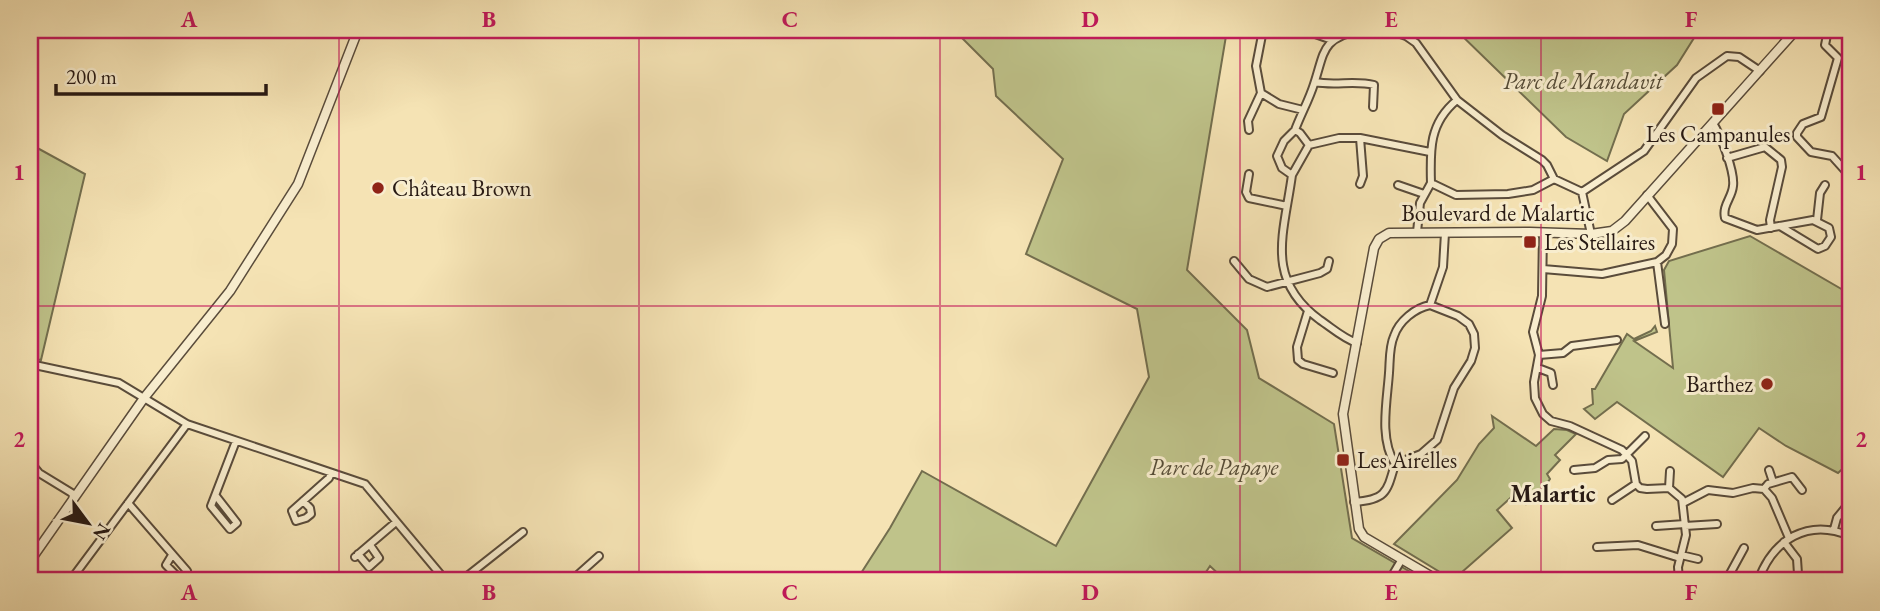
<svg xmlns="http://www.w3.org/2000/svg" width="1880" height="611" font-family="'EB Garamond',serif">
	<style>
		.green { fill: #bfc38a; stroke: #736e4e; stroke-width: 2 }
		.lines { fill: none; stroke-linecap: round; stroke-linejoin: round }
		.minor-casing { stroke: #5a4c3b; stroke-width: 10 }
		.tertiary-casing { stroke: #5a4c3b; stroke-width: 11 }
		.minor { stroke: #f8edce; stroke-width: 6 }
		.tertiary { stroke: #f8edce; stroke-width: 8 }
		.grid { fill: none; stroke: #c2185b; stroke-width: 2; stroke-opacity: 0.55 }
		.poi-dot { fill: #8f2418; stroke: #f8edce; stroke-width: 2.5 }
		.labels { text-anchor: middle; stroke-width: 6; stroke-linejoin: round; paint-order: stroke }
		.park-label { font-size: 23px; font-style: italic; fill: #554c37; stroke: #f8edce }
		.poi-label { font-size: 23px; fill: #271913; stroke: #f8edce; text-anchor: start }
		.street-label { font-size: 23px; fill: #271913; stroke: #f8edce }
		.neighbourhood-label { font-size: 24px; font-weight: bold; fill: #271913; stroke: #f8edce }
		.neatline { fill: none; stroke: #c2185b; stroke-width: 2.5 }
		.grid-label { font-size: 23px; text-anchor: middle; font-weight: bold; fill: #c2185b }
	</style>
	<rect width="100%" height="100%" fill="#f5e3b4"/>
	<filter id="stains"><feTurbulence type="fractalNoise" baseFrequency=".00286" numOctaves="4"/><feColorMatrix values="0 0 0 0 .2 0 0 0 0 .09 0 0 0 0 .02 0 0 0 .5 -.17"/></filter>
	<radialGradient id="worn" r=".72"><stop offset=".6" stop-color="#630" stop-opacity="0"/><stop offset="1" stop-color="#630" stop-opacity=".3"/></radialGradient>
	<!-- green -->
	<path class="green" d="M954,30H1227L1187,270L1247,330L1259,378L1334,424L1352,538L1426,581H1226L1210,566L1200,581H856L890,528L922,471L1056,546L1149,377L1137,309L1026,254L1063,159L996,96L993,69Z
		M1456,30H1699L1677,65L1624,114L1607,161L1566,137Z
		M30,144L85,174L41,360L30,358Z
		M1750,236L1850,294V462L1838,473L1786,446L1759,428L1723,477L1617,402L1595,419L1584,409L1593,404L1592,389H1595L1627,334L1634,339L1651,331L1655,326L1657,332L1634,341L1673,368L1664,270L1669,261Z
		M1492,416L1536,446L1554,429L1567,430L1576,434L1555,455L1560,460L1547,474L1550,479L1545,486L1526,504L1516,493L1497,510L1512,528L1453,580L1394,544L1457,480L1479,444L1494,428Z"/>
	<g class="lines">
		<!-- minor casing -->
		<g class="minor-casing">
			<path id="minor" d="M1263,30L1256,66L1261,93L1279,104L1303,110
				M1304,30L1332,40
				M1389,30L1406,36L1416,43L1457,100L1502,135L1542,160L1547,165L1554,179
				M1828,30L1825,45L1838,58L1821,117L1803,124L1797,133V137L1811,152L1832,156L1850,176
				M1315,82C1335,86 1355,80 1374,85L1373,107
				M1713,123C1721,136 1735,172 1733,186C1732,198 1722,205 1725,218L1757,230L1813,220L1829,228L1831,237L1825,246L1818,249L1780,226
				M1249,130L1248,121L1261,93
				M1295,130C1301,114 1309,100 1314,84C1325,51 1321,39 1360,30
				M1295,130L1300,133L1309,145L1292,175L1282,168L1277,156L1284,141Z
				M1360,138L1363,176L1360,184
				M1309,145L1339,138H1360L1430,152
				M1727,158L1765,147L1781,160L1782,167L1770,220L1771,228
				M1249,174L1246,192L1249,198L1287,206
				M1292,175C1284,234 1264,279 1320,320C1332,328 1344,339 1357,343
				M1431,183C1430,150 1429,123 1457,100
				M1398,185L1424,194
				M1582,192L1591,234
				M1817,220L1820,193L1825,185
				M1417,232L1420,203L1431,183L1456,195L1508,194L1533,190L1554,179L1582,192L1644,151L1696,78L1727,56L1739,57L1760,71
				M1543,232L1542,296L1533,332L1539,355L1534,382L1535,398L1543,414L1551,421L1570,426L1622,450L1632,461L1636,484L1640,488L1647,489L1669,488L1682,499L1686,535L1678,567L1679,581
				M1234,261L1249,279L1267,287L1320,273L1327,269L1329,261
				M1657,262L1665,324
				M1543,269L1602,274L1657,262L1666,255L1672,244L1673,229L1647,195
				M1430,305L1443,267L1445,233
				M1308,311L1297,347L1298,360L1303,364L1333,373
				M1539,355L1563,353L1572,346L1617,340
				M30,364L119,383L187,424L365,484L446,581
				M1538,368L1551,373L1553,385
				M30,462L39,473L75,495
				M1395,464L1421,454L1437,440L1454,388L1471,361L1475,348L1474,334L1469,324L1458,316L1430,305
				M1574,470L1595,468L1608,460L1622,459L1645,436
				M1769,470L1773,482
				M1669,488L1670,471
				M1764,489L1768,484L1792,477L1802,490
				M216,496L237,523L230,529L211,506L236,441
				M1612,500L1636,484
				M303,501L310,508L311,514L306,518L296,521L292,511L329,478L331,473
				M1354,502C1386,500 1387,492 1395,464C1379,438 1387,402 1389,373C1390,361 1389,347 1394,336C1399,321 1415,308 1430,305
				M128,503L187,571L180,579L166,565L172,555
				M1683,503L1708,490L1733,493L1753,488L1764,489L1772,498L1789,538
				M1656,526L1685,524
				M1685,526L1717,524
				M1834,529L1837,518L1850,502
				M1784,542L1797,559L1798,574
				M1597,547L1638,545L1680,558
				M358,554L369,567L379,558L370,545
				M1681,555L1698,559
				M355,557L396,522
				M70,581L187,424
				M461,581L523,532
				M571,581L599,556
				M1389,581L1402,559
				M1726,581L1744,548
				M1758,581C1773,539 1808,518 1850,536"/>
		</g>
		<!-- tertiary casing -->
		<g class="tertiary-casing">
			<path id="tertiary" d="M30,561L144,398L230,291L298,184L358,30
				M1439,581L1364,537L1359,529L1343,414L1374,248L1379,239L1389,233L1530,232L1591,234L1612,231L1625,221L1796,30"/>
		</g>
		<!-- minor -->
		<use href="#minor" class="minor"/>
		<!-- tertiary -->
		<use href="#tertiary" class="tertiary"/>
	</g>
	<!-- grid -->
	<path class="grid" d="M339,30V581M639,30V581M940,30V581M1240,30V581M1541,30V581M30,306H1850"/>
	<!-- markers -->
	<g class="poi-dot">
		<rect x="1711" y="102" width="14" height="14" rx="3.5"/>
		<circle cx="378" cy="188" r="7"/>
		<rect x="1523" y="235" width="14" height="14" rx="3.5"/>
		<circle cx="1767" cy="384" r="7"/>
		<rect x="1336" y="453" width="14" height="14" rx="3.5"/>
	</g>
	<g class="labels">
		<!-- park labels -->
		<g class="park-label">
			<text x="1583" y="89">Parc de Mandavit</text>
			<text x="1214" y="475">Parc de Papaye</text>
		</g>
		<!-- poi labels -->
		<g class="poi-label">
			<text x="1718" y="142" text-anchor="middle">Les Campanules</text>
			<text x="392" y="196">Château Brown</text>
			<text x="1544" y="250">Les Stellaires</text>
			<text x="1753" y="392" text-anchor="end">Barthez</text>
			<text x="1357" y="468">Les Airelles</text>
		</g>
		<!-- street labels -->
		<g class="street-label">
			<text x="1498" y="221">Boulevard de Malartic</text>
		</g>
		<!-- neighbourhood labels -->
		<g class="neighbourhood-label">
			<text x="1553" y="502">Malartic</text>
		</g>
	</g>
	<!-- margin -->
	<rect width="1880" height="611" fill="none" stroke="#f5e3b4" stroke-width="77"/>
	<!-- north arrow -->
	<g transform="translate(88 523) rotate(122)" stroke="#f8edce" stroke-width="5" paint-order="stroke">
	<path d="M0-5L12 26L0 18L-12 26Z" fill="#271913"/>
	<text y="-10" font-size="19" font-weight="bold" text-anchor="middle" fill="#271913">N</text>
	</g>
	<!-- scale -->
	<path d="M56 84v10h210v-10" fill="none" stroke="#271913" stroke-width="3.5"/>
	<text x="66" y="84" font-size="21" fill="#271913" stroke="#f8edce" stroke-width="5" paint-order="stroke">200 m</text>
	<rect x="38" y="38" width="1804" height="534" class="neatline"/>
	<g class="grid-label">
		<text x="189" y="27">A</text>
		<text x="489" y="27">B</text>
		<text x="790" y="27">C</text>
		<text x="1090" y="27">D</text>
		<text x="1391" y="27">E</text>
		<text x="1691" y="27">F</text>
		<text x="19" y="180">1</text>
		<text x="1861" y="180">1</text>
		<text x="19" y="447">2</text>
		<text x="1861" y="447">2</text>
		<text x="189" y="600">A</text>
		<text x="489" y="600">B</text>
		<text x="790" y="600">C</text>
		<text x="1090" y="600">D</text>
		<text x="1391" y="600">E</text>
		<text x="1691" y="600">F</text>
	</g>
	<rect width="100%" height="100%" filter="url(#stains)"/>
	<rect width="100%" height="100%" fill="url(#worn)"/>
</svg>
